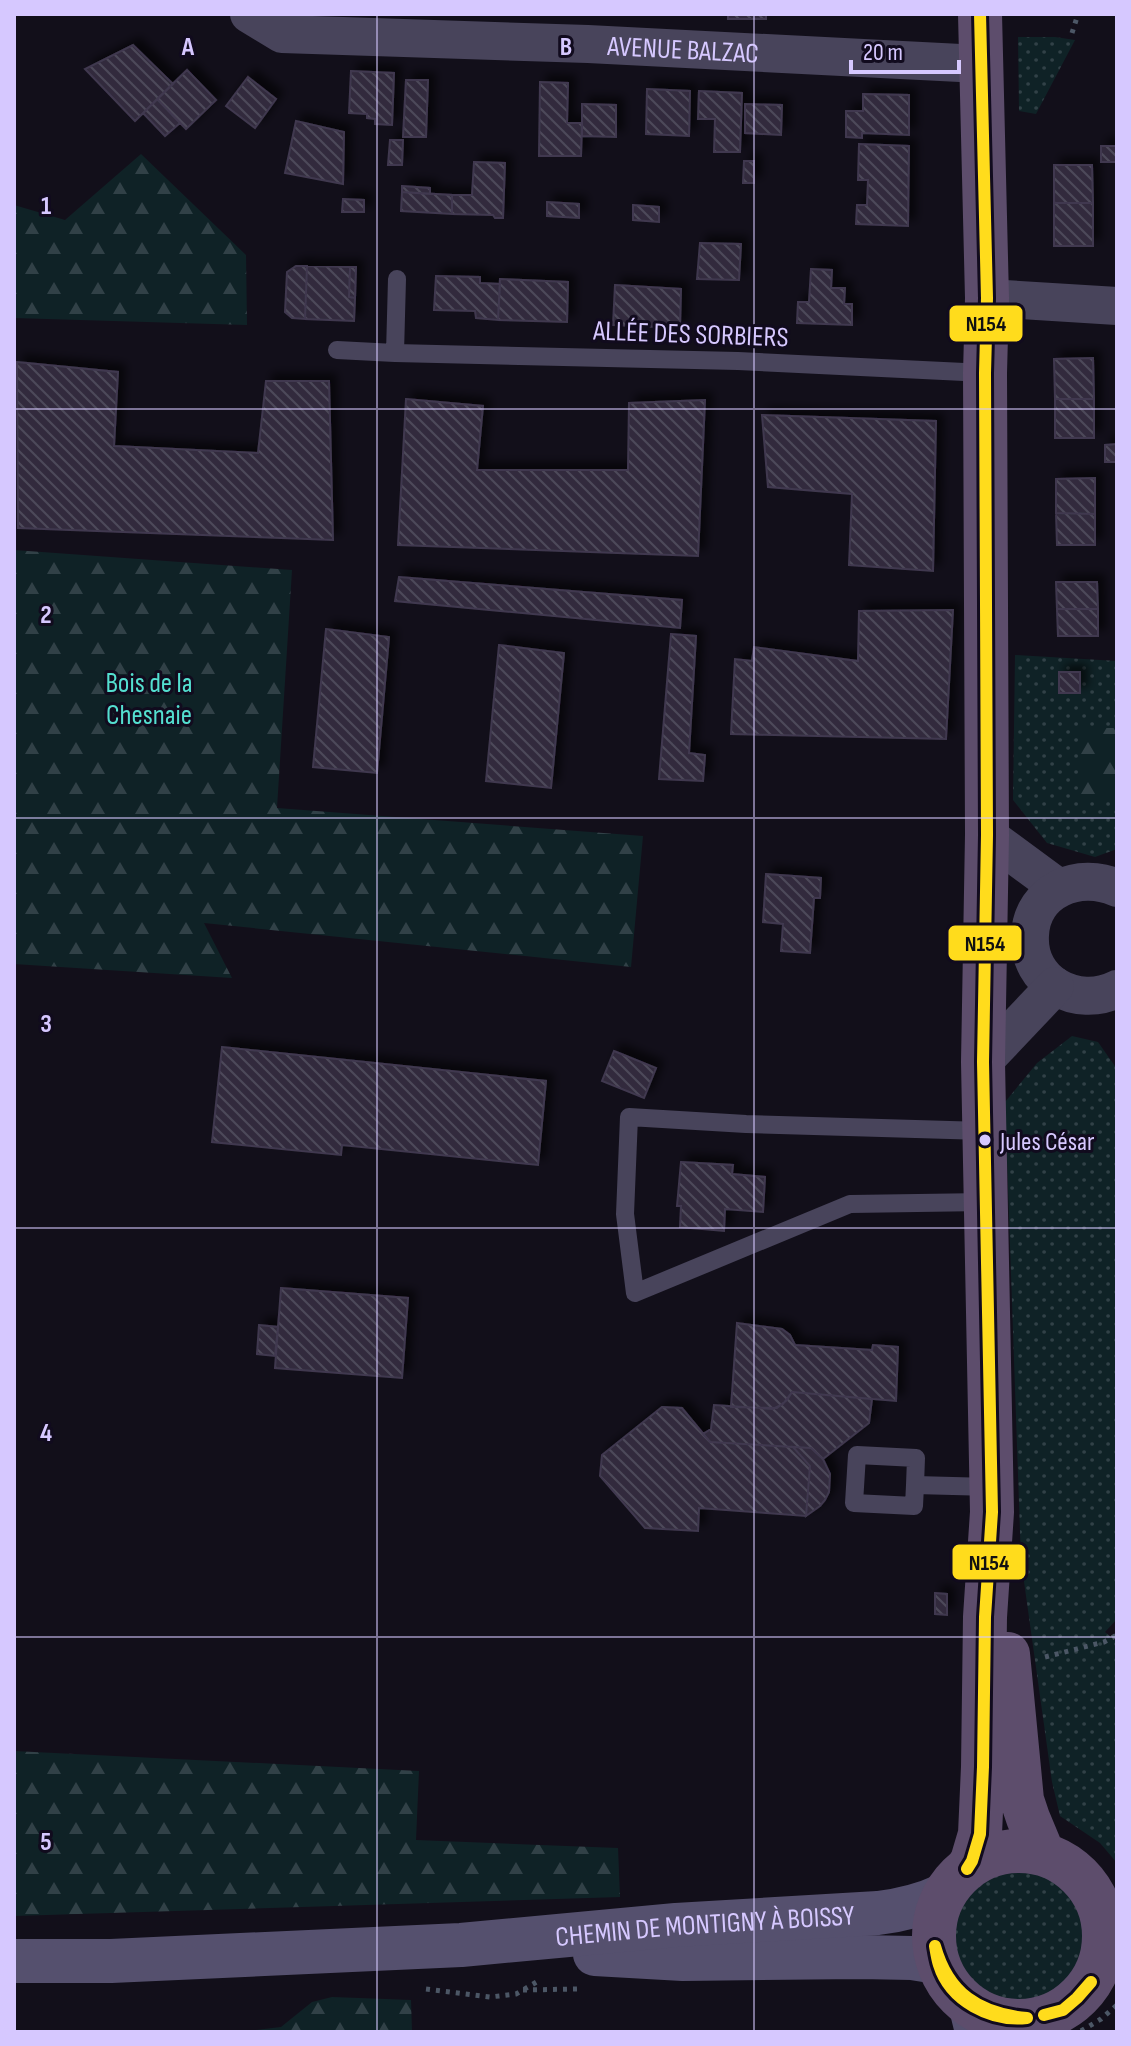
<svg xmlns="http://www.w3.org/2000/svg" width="1131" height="2046" font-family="'Sofia Sans Condensed',sans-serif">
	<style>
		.green { fill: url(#green-dots) }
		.forest { fill: url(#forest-firs) }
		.building { fill: url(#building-back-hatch); stroke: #40394f; stroke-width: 2; filter: url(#shadow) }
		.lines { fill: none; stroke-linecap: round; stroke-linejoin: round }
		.path { stroke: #4c5766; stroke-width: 5; stroke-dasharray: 4 6; stroke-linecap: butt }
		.lane { stroke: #48445b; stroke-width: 18 }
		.street { stroke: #48445b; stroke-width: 38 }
		.secondary { stroke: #55506e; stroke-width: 44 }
		.primary { stroke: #5d4d6c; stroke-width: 44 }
		.bus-1-casing { stroke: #110b1e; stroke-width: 18 }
		.bus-1 { stroke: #ffdc1c; stroke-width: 12 }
		.grid { fill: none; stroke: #d6c8ff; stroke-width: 2; stroke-opacity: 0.55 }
		.bus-dot { fill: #d6c8ff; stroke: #110b1e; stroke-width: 3 }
		.labels { text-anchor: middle; stroke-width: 6; stroke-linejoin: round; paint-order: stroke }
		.bus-label { font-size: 26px; fill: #d6c8ff; stroke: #110b1e; text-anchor: start }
		.street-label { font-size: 28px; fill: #d6c8ff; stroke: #110b1e }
		.park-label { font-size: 28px; fill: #54dfd0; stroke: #110b1e }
		.grid-label { font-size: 26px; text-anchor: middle; font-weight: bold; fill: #d6c8ff; stroke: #110b1e; stroke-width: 6; stroke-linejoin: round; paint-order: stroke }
		.line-badge { stroke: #110b1e; stroke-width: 3 }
		.pale-badge-label { font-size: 22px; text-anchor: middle; font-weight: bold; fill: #111 }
	</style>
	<defs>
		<pattern id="green-dots" width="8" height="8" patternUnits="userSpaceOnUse" patternTransform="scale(2)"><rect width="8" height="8" fill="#0f2226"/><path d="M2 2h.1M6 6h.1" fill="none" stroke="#314147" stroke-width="1.8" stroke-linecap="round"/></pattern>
		<pattern id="forest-firs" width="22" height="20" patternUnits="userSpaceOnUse" patternTransform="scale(2)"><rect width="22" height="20" fill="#0f2226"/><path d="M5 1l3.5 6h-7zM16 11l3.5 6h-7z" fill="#314147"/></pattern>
		<pattern id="building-back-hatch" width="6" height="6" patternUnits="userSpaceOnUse" patternTransform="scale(2)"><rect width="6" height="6" fill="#312c3d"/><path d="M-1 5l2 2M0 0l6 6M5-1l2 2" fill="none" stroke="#4e495a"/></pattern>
		<filter id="shadow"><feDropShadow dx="7" dy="-7" stdDeviation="4" flood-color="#0009"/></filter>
	</defs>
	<rect width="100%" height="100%" fill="#120f1a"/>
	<!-- green -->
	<path class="green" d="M1018,37H1055L1075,40L1036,114L1019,111Z
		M1015,655L1117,661V849L1095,857L1047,843L1013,800Z
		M1072,1036L1098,1042L1117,1069V1619L1105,1632L1117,1642V1863L1100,1843L1060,1816L1052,1782L1021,1560L1005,1102L1037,1063Z
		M954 1938a66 66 0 1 1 132 0a66 66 0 1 1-132 0Z"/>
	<!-- forest -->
	<path class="forest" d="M141,154L246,255L247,325L14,318V205L65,220Z
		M14,550L292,570L277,808L643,836L631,967L204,923L232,978L14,964Z
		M1080,728H1117V799L1081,798Z
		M14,1751L419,1771L416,1840L618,1848L620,1897L14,1916Z
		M332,1997L411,2000L412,2032H239L281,2027L312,2002Z"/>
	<!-- building -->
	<path class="building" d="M728,14H783V15H766V19H728Z
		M133,45L173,84L135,121L85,69Z
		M187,70L216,100L186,129L157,99Z
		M351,71L394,73L392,125L375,124V119L367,118V114L349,113Z
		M248,77L276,99L255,128L226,106Z
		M406,80H428L426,137H403Z
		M540,82L568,83L567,123H582L581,156H539Z
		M647,89L690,91L689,136L646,134Z
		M699,91L742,93L740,152H714L715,119H698Z
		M863,94L909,95V135L862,133V138L846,137V111H863Z
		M157,99L180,123L165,136L143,113Z
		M582,104L616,105V137L582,136Z
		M745,104L782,105L781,135L745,133Z
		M296,121L344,132L343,184L285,173Z
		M390,140H403L402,165H388Z
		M859,144L909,146L908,226L856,224L857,205H867L868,180H858Z
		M1101,146H1117V162H1101Z
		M744,161H754V183H743Z
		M474,162L505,163L503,218H495L493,215L452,214V195H472Z
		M1054,165H1092L1093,203H1054Z
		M402,186L430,188V194L402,192Z
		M402,192L452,195V214L401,211Z
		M343,199L364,200V212H342Z
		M547,202L579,204V218L547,216Z
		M1054,203H1093V246H1054Z
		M633,205L659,207V222L633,220Z
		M700,243L741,244L739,280L697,279Z
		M296,266H307L305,319L292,318L285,312L287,272Z
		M307,266L350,267L349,297L355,298L354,321L305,319Z
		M350,267H356L355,298L349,297Z
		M811,269L832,270L831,288H845L844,304H852V325L797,323L798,302H809Z
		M436,276L480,277V283L500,284L498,320L476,318L475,311L434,310Z
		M500,279L568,282L567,322L498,320Z
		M615,285L681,289L680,328L613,325Z
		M1093,358L1094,399H1055L1054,359Z
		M17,362L118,372L114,446L258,453L266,381H329L333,540L18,528Z
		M406,399L483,406L477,470H628L629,403L705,400L698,556L398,545Z
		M1055,399H1094V438H1055Z
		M762,415L936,421L933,571L849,565L852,494L768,487Z
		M1117,444V462H1105V445Z
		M1095,478V514L1056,513V479Z
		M1056,513L1095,514V545H1057Z
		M399,577L682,600L680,628L395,601Z
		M1056,582H1097L1098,609H1057Z
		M1057,609H1098V636H1058Z
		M953,610L946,739L731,734L735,659L752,661L754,647L858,661L859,611Z
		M326,629L389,637L377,773L313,767Z
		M671,634L696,636L689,753L705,755L703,781L659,779Z
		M499,645L564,653L551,788L486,781Z
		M1059,672H1080V693H1059Z
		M766,874L821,878L820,898H814L810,953L781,951L783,924L763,922Z
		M222,1047L546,1081L538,1165L342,1145L341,1155L212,1142Z
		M614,1051L656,1068L644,1098L602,1081Z
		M681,1162L733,1165L732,1174L765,1177L763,1212L725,1209L724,1231L680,1227L681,1206H677Z
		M281,1288L408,1298L402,1378L275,1368Z
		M737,1323L782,1329L790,1335L795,1345L872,1350L873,1345L898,1347L896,1401L792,1392L787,1400L777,1408L731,1407Z
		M259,1325L278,1327L275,1356L257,1354Z
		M792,1392L872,1399L869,1423L823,1459L811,1448L710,1442L703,1434L711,1429L714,1405L773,1409L783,1404Z
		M662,1407L682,1408L710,1442L793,1447L810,1466L806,1516L699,1508L698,1531L645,1528L600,1476L602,1455Z
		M793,1447L811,1448L823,1459L830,1474L829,1492L825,1500L820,1506L806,1516L810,1466Z
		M935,1593L947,1594V1615L935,1614Z"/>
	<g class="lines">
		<!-- path -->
		<path class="path" d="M1072,33L1078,14
			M1045,1657L1104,1642L1117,1635
			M426,1989L490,1997L516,1994L540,1980
			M523,1990L577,1989
			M1081,2031L1101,2019L1117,2005"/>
		<!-- lane -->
		<path class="lane" d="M337,350L395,353L738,361L985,373
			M395,353L397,279
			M984,1131L746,1124L629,1117L625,1214L635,1293L850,1204L985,1202
			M915,1485L916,1458L857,1455L854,1503L914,1506L915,1485L991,1487"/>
		<!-- street -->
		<g class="street">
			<path id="s1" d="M249,14L282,34L588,44L980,64"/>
			<path d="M987,298L1117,306"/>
			<path d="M987,835L1059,888"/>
			<path d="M1117,888C1079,871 1032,890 1030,935C1027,983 1077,1009 1117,989"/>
			<path d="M983,1062L1055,986"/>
		</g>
		<!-- secondary -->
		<g class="secondary">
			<path d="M595,1954L683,1959L860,1957L912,1958L937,1962"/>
			<path id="s2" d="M14,1961H111L461,1945L676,1925L878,1913C902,1910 923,1905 944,1895"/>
			<path d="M971,2007L977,2032"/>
			<path d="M1036,2032L1044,2018"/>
		</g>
		<!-- primary -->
		<path class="primary" d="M1008,1654L1022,1800L1028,1818L1043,1854
			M934 1936a85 85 0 1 1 170 0a85 85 0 1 1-170 0Z
			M967,1869L972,1861L980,1834L983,1767L985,1617L992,1512L983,1062L987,835L985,373L987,298L980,14"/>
		<!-- bus-1 casing -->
		<g class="bus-1-casing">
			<path id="bus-1" d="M967,1869L972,1861L980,1834L983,1767L985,1617L992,1512L983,1062L987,835L985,373L987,298L980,14
				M935,1946C948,1993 979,2014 1027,2018
				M935,1946C936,1952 937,1959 939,1965C950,2001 991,2022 1027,2018
				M1044,2015L1063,2010L1077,1998L1091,1982"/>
		</g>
		<!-- bus-1 -->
		<use href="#bus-1" class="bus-1"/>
	</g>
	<!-- grid -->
	<path class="grid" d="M377,14V2032M754,14V2032M14,409H1117M14,818H1117M14,1228H1117M14,1637H1117"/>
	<!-- markers -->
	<circle class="bus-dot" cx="985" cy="1140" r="7"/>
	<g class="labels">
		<!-- bus labels -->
		<g class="bus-label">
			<text x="1000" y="1150">Jules César</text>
		</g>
		<!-- street labels -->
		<g class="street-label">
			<text dy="10" stroke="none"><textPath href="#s1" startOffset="440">AVENUE BALZAC</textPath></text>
			<text transform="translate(691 333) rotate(2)" y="10">ALLÉE DES SORBIERS</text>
			<text dy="10" stroke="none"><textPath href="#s2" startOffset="692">CHEMIN DE MONTIGNY À BOISSY</textPath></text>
		</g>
		<!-- park labels -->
		<g class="park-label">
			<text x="149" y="692">Bois de la<tspan x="149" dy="32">Chesnaie</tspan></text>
		</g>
	</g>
	<g class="grid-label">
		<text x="188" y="55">A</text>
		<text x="566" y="55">B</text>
		<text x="46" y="214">1</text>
		<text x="46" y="623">2</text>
		<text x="46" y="1032">3</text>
		<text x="46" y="1441">4</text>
		<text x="46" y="1850">5</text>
	</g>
	<g class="line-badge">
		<rect x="948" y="304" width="76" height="39" rx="8" fill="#ffdc1c"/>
		<rect x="947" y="924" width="76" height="38" rx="8" fill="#ffdc1c"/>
		<rect x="951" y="1543" width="76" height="38" rx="8" fill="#ffdc1c"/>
	</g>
	<g class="pale-badge-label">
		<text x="986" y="331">N154</text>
		<text x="985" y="951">N154</text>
		<text x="989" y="1570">N154</text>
	</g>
	<!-- border -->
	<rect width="1131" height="2046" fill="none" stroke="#d6c8ff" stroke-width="32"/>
	<!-- scale -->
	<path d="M851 60v12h108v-12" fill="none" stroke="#d6c8ff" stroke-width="4"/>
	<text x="863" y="60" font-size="24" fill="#d6c8ff" stroke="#110b1e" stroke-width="6" paint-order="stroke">20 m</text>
</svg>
